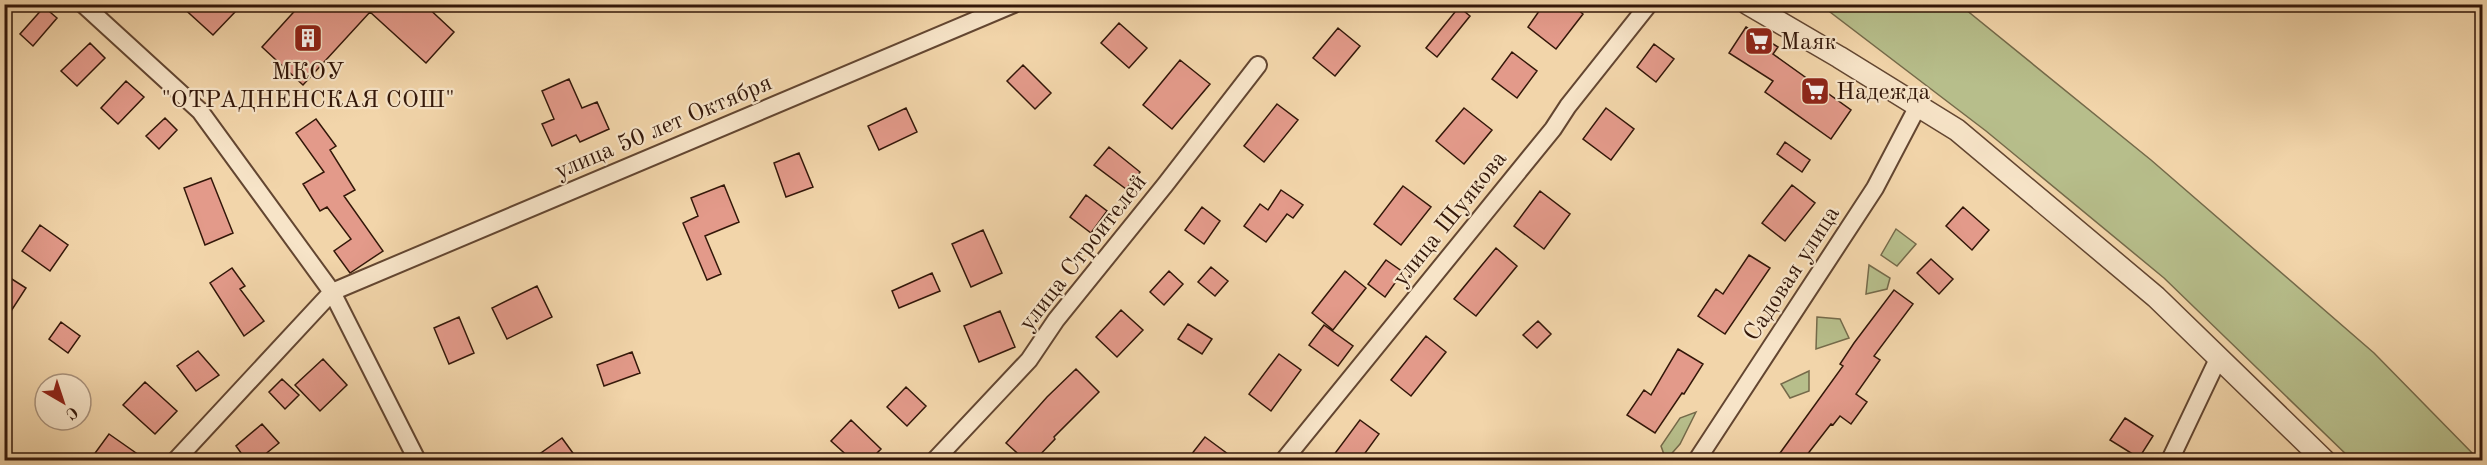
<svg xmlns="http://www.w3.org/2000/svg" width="2487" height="465" font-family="'Old Standard TT',serif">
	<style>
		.green { fill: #b7be8b; stroke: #756a4a; stroke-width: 1.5 }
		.building { fill: #e39a8a; stroke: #331709; stroke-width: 1.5 }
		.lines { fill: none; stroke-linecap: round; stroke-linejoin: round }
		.minor-casing { stroke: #634631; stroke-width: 20 }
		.tertiary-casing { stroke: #634631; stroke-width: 24 }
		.minor { stroke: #f7e4c8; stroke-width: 16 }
		.tertiary { stroke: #f7e4c8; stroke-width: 21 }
		.labels { text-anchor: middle; stroke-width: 4.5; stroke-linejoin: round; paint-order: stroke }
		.poi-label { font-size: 24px; fill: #331709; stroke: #f7e4c8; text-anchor: start }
		.street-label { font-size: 24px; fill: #331709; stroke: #f7e4c8 }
	</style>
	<rect width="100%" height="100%" fill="#f2d5aa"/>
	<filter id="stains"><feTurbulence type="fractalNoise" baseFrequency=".00333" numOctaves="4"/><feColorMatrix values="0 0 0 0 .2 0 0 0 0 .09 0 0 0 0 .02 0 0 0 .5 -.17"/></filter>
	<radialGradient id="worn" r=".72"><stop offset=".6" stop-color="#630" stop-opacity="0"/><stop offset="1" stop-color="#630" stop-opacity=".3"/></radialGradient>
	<!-- green -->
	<path class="green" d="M1826,5H1960L2151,160L2374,353L2479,460H2352L2164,278L1986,131L1830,12Z
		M1896,229L1916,244L1897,266L1881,255Z
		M1869,265L1890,278L1887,289L1866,294Z
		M1817,317L1840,319L1849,338L1816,349Z
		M1809,371V391L1790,398L1781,384Z
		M1696,412L1680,444L1666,460L1661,446L1680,418Z"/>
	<!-- building -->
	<path class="building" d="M179,4H227L235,12L213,35Z
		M301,4H424L454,32L426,63L370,12L303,85L262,47Z
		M1544,4H1571L1583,14L1556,49L1528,27Z
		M44,7L57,18L33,46L20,34Z
		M1459,7L1470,16L1437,57L1426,48Z
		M1119,23L1147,48L1129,68L1101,43Z
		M1746,27L1778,47L1773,54L1851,110L1831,139L1765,92L1773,81L1729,53Z
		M1338,28L1360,46L1335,76L1313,58Z
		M90,43L105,58L77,86L61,71Z
		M1654,44L1674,59L1656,82L1637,67Z
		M1512,52L1537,71L1517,98L1492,79Z
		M1180,60L1210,84L1172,129L1143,105Z
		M1023,65L1051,93L1035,109L1007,81Z
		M569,79L582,108L597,102L609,129L580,142L576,135L552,146L542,124L554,119L542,91Z
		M126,81L144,97L118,124L101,108Z
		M1277,104L1298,120L1264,162L1244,146Z
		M906,108L917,132L879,150L868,126Z
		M1464,108L1492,130L1464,164L1436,141Z
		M1606,108L1634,129L1611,160L1583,139Z
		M165,118L177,130L159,149L146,136Z
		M316,119L336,146L330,150L355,190L344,196L383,251L350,273L334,251L351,239L327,207L320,211L303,184L324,172L296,133Z
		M1785,142L1810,160L1802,172L1777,154Z
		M1109,147L1140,172L1126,189L1094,165Z
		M799,153L813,187L786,197L774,163Z
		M211,178L233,233L205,245L184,188Z
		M724,185L739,222L705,236L721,274L707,280L683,223L698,216L691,198Z
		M1792,185L1815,203L1785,241L1762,223Z
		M1403,186L1431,207L1401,245L1374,224Z
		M1281,190L1303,205L1293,218L1287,214L1266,242L1244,226L1260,204L1268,210Z
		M1540,191L1570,214L1544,249L1514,226Z
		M1086,195L1107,211L1091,233L1070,217Z
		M1202,207L1220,221L1204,244L1185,230Z
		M1963,207L1989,230L1972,250L1946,226Z
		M40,225L68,245L50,271L22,251Z
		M983,230L1002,273L971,287L952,244Z
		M1496,248L1517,266L1476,316L1454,299Z
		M1749,255L1770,268L1725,334L1698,316L1716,289L1723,294Z
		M1931,259L1953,279L1939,294L1917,273Z
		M1386,260L1403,272L1385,297L1368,284Z
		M1211,267L1228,281L1215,296L1198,282Z
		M232,268L245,286L240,289L264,321L244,336L210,283Z
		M1169,271L1183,284L1164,305L1150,292Z
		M1345,271L1366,288L1333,330L1312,313Z
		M932,273L940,291L899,308L892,291Z
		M4,274L26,288L4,322Z
		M537,286L552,317L507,339L492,308Z
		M1894,290L1913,304L1874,356L1880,360L1856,394L1867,402L1851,424L1840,416L1833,425L1831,424L1803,460H1775L1843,366L1840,364L1854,343Z
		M1121,310L1143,330L1117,357L1096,337Z
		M1000,311L1015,347L979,362L964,326Z
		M459,317L474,353L449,364L434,328Z
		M1538,321L1551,334L1537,348L1523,335Z
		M61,322L80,336L68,353L49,339Z
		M1188,324L1212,339L1202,354L1178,339Z
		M1324,325L1353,346L1338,366L1309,345Z
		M1426,336L1446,352L1411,396L1391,380Z
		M1678,349L1703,364L1684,394L1682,393L1655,433L1627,415L1644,390L1651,395Z
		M198,351L219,375L196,391L177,366Z
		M632,352L640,373L604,386L597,365Z
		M1279,354L1301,370L1271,411L1249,394Z
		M323,359L347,385L320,411L295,385Z
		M1076,369L1099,392L1054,437L1055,439L1035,460H1025L1006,443L1047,397Z
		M282,379L299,395L285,409L269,392Z
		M145,382L177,411L155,434L123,405Z
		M906,387L926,406L907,426L887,407Z
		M2125,418L2153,436L2139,458L2110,440Z
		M851,420L881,449L870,460H852L831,441Z
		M1360,420L1379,434L1360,460H1330Z
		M262,424L279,443L258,460H246L236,446Z
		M109,434L146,460H90Z
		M1205,437L1236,460H1187Z
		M562,438L578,460H531Z"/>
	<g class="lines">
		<!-- minor casing -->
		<g class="minor-casing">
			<path id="minor" d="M83,4L200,111L332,292L417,460
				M176,460L332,292L1014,4
				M935,460L1029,360L1056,320L1165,185L1258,65
				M1284,460L1553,129L1568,106L1649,4
				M1697,460L1875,188L1918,106
				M2170,460L2218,359"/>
		</g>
		<!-- tertiary casing -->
		<g class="tertiary-casing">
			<path id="tertiary" d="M1748,4L1839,57L1957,130L2156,297L2324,460"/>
		</g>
		<!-- minor -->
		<use href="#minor" class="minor"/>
		<!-- tertiary -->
		<use href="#tertiary" class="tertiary"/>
	</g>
	<!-- icons -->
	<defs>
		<g id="building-square" transform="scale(1.5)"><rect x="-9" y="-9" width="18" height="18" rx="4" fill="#8f2418" stroke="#f7e4c8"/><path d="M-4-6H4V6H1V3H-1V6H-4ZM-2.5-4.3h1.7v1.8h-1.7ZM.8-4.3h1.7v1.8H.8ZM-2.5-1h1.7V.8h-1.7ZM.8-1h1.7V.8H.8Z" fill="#fff"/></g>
		<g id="supermarket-square" transform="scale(1.5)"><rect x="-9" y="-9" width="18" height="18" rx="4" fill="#8f2418" stroke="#f7e4c8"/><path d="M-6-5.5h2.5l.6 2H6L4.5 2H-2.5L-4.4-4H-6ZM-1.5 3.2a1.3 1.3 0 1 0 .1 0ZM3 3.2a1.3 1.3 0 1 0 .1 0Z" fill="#fff"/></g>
	</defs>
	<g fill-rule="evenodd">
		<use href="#building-square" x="308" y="38"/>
		<use href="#supermarket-square" x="1759" y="41"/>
		<use href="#supermarket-square" x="1815" y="91"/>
	</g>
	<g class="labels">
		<!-- poi labels -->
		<g class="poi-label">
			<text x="1780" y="49">Маяк</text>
			<text x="308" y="79" text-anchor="middle">МКОУ<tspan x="308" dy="28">"ОТРАДНЕНСКАЯ СОШ"</tspan></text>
			<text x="1836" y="99">Надежда</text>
		</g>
		<!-- street labels -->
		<g class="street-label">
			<text transform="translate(663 126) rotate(-23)" y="8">улица 50 лет Октября</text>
			<text transform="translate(1449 218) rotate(-51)" y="8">улица Шуякова</text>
			<text transform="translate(1082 252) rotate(-52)" y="8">улица Строителей</text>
			<text transform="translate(1791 273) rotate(-57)" y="8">Садовая улица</text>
		</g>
	</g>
	<!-- margin -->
	<rect width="2487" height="465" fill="none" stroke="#f2d5aa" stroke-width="24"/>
	<rect x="6" y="6" width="2475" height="453" fill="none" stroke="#331709" stroke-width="3"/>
	<rect x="12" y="12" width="2463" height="441" fill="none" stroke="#331709" stroke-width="1.5"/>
	<!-- north arrow -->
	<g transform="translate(63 402) rotate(141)"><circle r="28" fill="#f7e4c8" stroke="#a9927c" stroke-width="1.5"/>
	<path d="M0-4.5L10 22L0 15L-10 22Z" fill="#8f2418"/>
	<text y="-9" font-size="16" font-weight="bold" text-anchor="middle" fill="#331709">С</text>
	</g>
	<rect width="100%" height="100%" filter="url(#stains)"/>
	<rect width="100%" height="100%" fill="url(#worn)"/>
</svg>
